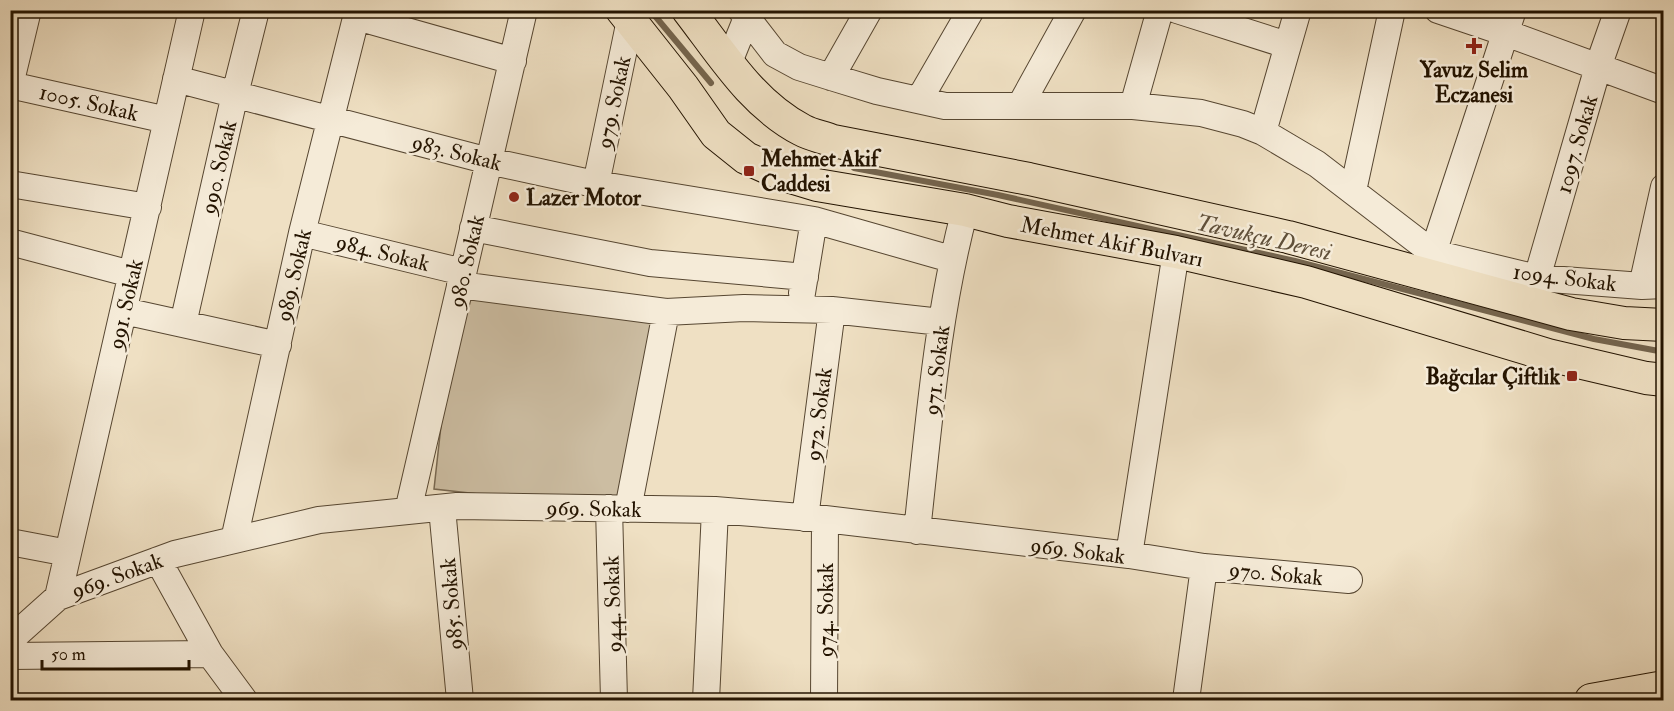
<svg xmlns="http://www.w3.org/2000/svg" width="1674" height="711" font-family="'IM FELL Double Pica',serif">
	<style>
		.park { fill: #ccbda2; stroke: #786851; stroke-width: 1.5 }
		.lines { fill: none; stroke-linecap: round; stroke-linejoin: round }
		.stream { stroke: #74644d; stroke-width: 6 }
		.minor-casing { stroke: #564631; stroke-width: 28 }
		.major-casing { stroke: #231300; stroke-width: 34 }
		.minor { stroke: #f5ebd8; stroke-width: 26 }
		.major { stroke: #efe0c3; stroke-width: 32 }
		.poi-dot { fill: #8f2418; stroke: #f5ebd8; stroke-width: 2 }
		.labels { text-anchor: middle; stroke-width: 5; stroke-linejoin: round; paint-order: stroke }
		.poi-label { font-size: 22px; font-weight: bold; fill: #231300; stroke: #f5ebd8; text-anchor: start }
		.street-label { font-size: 22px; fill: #231300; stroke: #f5ebd8 }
		.water-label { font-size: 24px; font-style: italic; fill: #60503a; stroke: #f5ebd8 }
	</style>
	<rect width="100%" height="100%" fill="#efe0c3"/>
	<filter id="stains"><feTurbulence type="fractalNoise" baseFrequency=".00333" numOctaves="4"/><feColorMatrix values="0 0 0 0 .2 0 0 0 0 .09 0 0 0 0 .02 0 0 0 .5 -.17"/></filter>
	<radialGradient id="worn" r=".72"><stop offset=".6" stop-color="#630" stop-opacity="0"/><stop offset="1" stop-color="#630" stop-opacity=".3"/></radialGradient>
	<!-- park -->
	<path class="park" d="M457,281L661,305L637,512L434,489Z"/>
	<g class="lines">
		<!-- stream -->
		<path class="stream" d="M650,10L711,83
			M854,168L998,195L1295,261L1594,339L1664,352"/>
		<!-- minor casing -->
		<g class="minor-casing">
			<path id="minor" d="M741,10L775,54L799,67L831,77L877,91L945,106H1133L1201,113L1243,124L1263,132L1317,164L1433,253L1537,278L1642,286L1664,285
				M1177,10L1287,45
				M1438,10L1506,33L1664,91
				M357,17L513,61
				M729,62L750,10
				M831,77L869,10
				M176,79L489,161L590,183L814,220L951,259
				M10,85L167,120
				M10,85L28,10
				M919,100L971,10
				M1020,106L1073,10
				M1133,106L1160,10
				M1263,132L1298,10
				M10,184L148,207
				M596,184L630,20
				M1353,191L1392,10
				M473,228L650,263L805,277
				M302,233L463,272
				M10,242L131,274
				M1433,253L1513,10
				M1537,278L1598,67L1618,10
				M460,285L666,312L744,308L832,310L941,322
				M1642,286L1664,187
				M802,293L814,220
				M124,311L278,345
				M183,324L235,94L256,10
				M442,508L460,700
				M609,508L614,700
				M628,509L666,312
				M408,511L524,10
				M805,518L832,310
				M917,531C929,424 937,315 965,210
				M234,540L302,233L358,10
				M10,542L68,553
				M1129,555L1176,252
				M158,560L210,654L244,700
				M58,597L192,10
				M10,640L58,597L175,554L319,520L457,506L715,510L825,519L1129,555L1204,567L1349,580
				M10,656L210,654
				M706,700L715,510
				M824,700L825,519
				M1186,700L1204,567"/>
		</g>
		<!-- major casing -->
		<g class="major-casing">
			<path id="major" d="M622,10L683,87L716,134L746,158L784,175L817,185L965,210L1008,221L1176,252L1306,282L1548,355L1646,378L1664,380
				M688,10C722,54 752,104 802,130C811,135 823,137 833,141L1029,179L1288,237L1571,314L1624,323L1664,325
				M1591,700L1664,687"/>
		</g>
		<!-- minor -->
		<use href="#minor" class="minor"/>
		<!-- major -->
		<use href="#major" class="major"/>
	</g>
	<!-- markers -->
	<g class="poi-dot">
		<path d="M1471 37h6v6h6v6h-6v6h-6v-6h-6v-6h6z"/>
		<rect x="743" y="165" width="12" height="12" rx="3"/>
		<circle cx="514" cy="197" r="6"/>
		<rect x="1566" y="370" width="12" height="12" rx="3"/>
	</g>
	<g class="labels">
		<!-- poi labels -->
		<g class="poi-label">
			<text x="1474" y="77" text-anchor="middle">Yavuz Selim<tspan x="1474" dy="25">Eczanesi</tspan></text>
			<text x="761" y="166">Mehmet Akif<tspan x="761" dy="25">Caddesi</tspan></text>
			<text x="526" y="205">Lazer Motor</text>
			<text x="1560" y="384" text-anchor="end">Bağcılar Çiftlık</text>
		</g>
		<!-- street labels -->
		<g class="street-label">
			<text transform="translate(89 102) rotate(13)" y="8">1005. Sokak</text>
			<text transform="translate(613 102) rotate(-78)" y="8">979. Sokak</text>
			<text transform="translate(1576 144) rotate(-74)" y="8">1097. Sokak</text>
			<text transform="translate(457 152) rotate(14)" y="8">983. Sokak</text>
			<text transform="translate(218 167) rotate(-77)" y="8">990. Sokak</text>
			<text transform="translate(1112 241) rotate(11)" y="8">Mehmet Akif Bulvarı</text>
			<text transform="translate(383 252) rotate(14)" y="8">984. Sokak</text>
			<text transform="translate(466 261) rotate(-77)" y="8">980. Sokak</text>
			<text transform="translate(293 275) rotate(-77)" y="8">989. Sokak</text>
			<text transform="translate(1565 277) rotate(7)" y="8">1094. Sokak</text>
			<text transform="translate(125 304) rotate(-77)" y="8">991. Sokak</text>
			<text transform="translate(936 370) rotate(-83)" y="8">971. Sokak</text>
			<text transform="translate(818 414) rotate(-83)" y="8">972. Sokak</text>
			<text transform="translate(594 508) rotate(1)" y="8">969. Sokak</text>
			<text transform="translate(1078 550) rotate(7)" y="8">969. Sokak</text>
			<text transform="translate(1276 573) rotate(5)" y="8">970. Sokak</text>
			<text transform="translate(117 575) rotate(-20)" y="8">969. Sokak</text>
			<text transform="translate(451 604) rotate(-95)" y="8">985. Sokak</text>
			<text transform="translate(612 604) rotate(-92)" y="8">944. Sokak</text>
			<text transform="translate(825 610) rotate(-90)" y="8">974. Sokak</text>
		</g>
		<!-- water labels -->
		<g class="water-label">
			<text transform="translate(1264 237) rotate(13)" y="8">Tavukçu Deresi</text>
		</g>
	</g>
	<!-- margin -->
	<rect width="1674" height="711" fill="none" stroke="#efe0c3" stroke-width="36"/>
	<rect x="12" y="12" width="1650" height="687" fill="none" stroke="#231300" stroke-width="3"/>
	<rect x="18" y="18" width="1638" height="675" fill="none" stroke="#231300" stroke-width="1.5"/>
	<!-- scale -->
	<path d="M42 660v9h147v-9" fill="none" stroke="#231300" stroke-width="3"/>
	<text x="51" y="660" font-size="18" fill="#231300" stroke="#f5ebd8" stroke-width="4.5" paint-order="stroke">50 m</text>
	<rect width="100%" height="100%" filter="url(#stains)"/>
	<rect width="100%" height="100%" fill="url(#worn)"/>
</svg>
